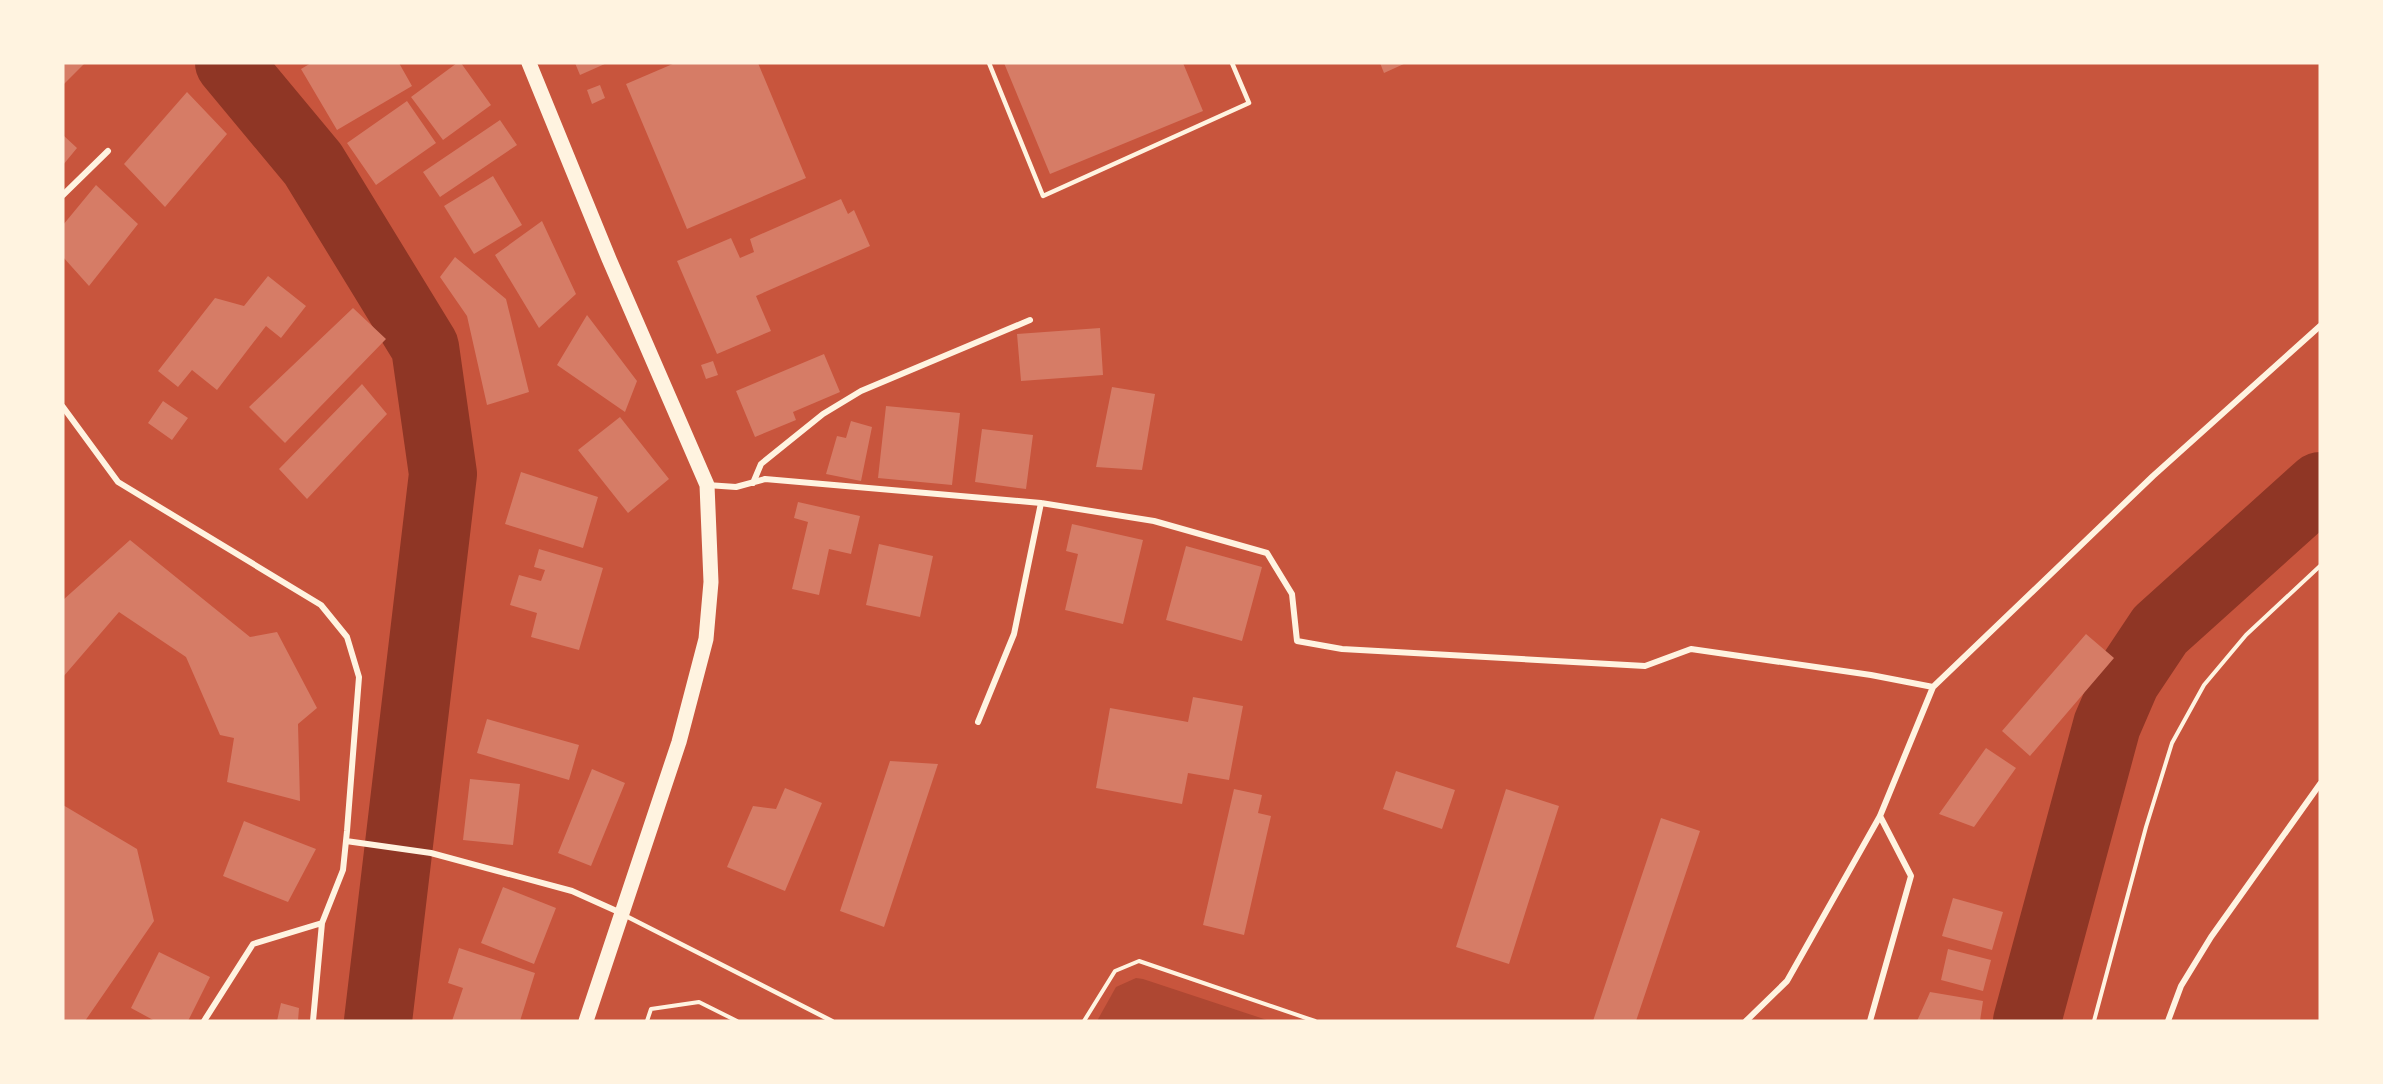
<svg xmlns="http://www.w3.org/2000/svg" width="2383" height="1084" font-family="Inter,sans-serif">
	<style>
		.green { fill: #ae4732 }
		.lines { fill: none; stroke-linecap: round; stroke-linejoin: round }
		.river { stroke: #8f3625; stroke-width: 68 }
		.building { fill: #d67c66 }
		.path { stroke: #fff3e0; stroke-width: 4 }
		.service { stroke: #fff3e0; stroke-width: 4.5 }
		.minor { stroke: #fff3e0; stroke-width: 6 }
		.primary { stroke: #fff3e0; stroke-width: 15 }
	</style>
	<rect width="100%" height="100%" fill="#c8553d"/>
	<!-- green -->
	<path class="green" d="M1136,978L1143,979L1270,1021H1097L1116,987Z"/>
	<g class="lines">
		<!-- river -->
		<path class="river" d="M229,63L313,164L425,347L443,474L378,1021
			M2027,1021L2107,725L2126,681L2160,630L2320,486"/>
	</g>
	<!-- building -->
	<path class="building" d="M63,63H85L63,85Z
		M311,63H399L412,86L337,130L301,69Z
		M457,63H461L491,105L443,140L411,97Z
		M575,63H607L580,75Z
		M675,63H758L806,178L687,229L626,84Z
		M1004,63H1183L1203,111L1050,174Z
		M1380,63H1406L1384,73Z
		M600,85L605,98L592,104L587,90Z
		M187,92L227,134L165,207L124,164Z
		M407,101L436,143L376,185L347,143Z
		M500,120L517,145L440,197L423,172Z
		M63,135L77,148L63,165Z
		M493,176L522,225L474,254L444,206Z
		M96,185L138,224L89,286L63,257V225Z
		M841,199L848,214L854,210L870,246L756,296L771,331L717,354L677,261L731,238L740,258L754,252L750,239Z
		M542,221L576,294L539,328L495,255Z
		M455,257L506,299L529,392L487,405L467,316L440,277Z
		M268,276L306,306L281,338L266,326L217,390L192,370L178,387L158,371L215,298L244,306Z
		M353,308L386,339L285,443L249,407Z
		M587,315L637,381L625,412L557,365Z
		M1100,328L1103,375L1021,381L1017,334Z
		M824,354L840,392L793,412L796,420L755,437L736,391Z
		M713,361L718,375L706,379L701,365Z
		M362,384L387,414L307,499L279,469Z
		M1112,387L1155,394L1142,470L1096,467Z
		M163,401L188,418L172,440L148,423Z
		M886,406L960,413L952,485L878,478Z
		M620,417L669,479L628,513L578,450Z
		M851,421L872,427L861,481L826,474L837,436L846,438Z
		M982,429L1033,435L1026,489L975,482Z
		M521,472L598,497L583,548L505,524Z
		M798,502L860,516L851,554L829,549L819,595L792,589L808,522L794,518Z
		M1072,524L1143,540L1123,624L1065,610L1078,554L1066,551Z
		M130,540L250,637L277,632L317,708L298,724L300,801L227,782L234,738L220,735L186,657L119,612L63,677V600Z
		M879,544L933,556L920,617L866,605Z
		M1186,546L1262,567L1242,641L1166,620Z
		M539,549L603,568L579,650L531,637L537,613L510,605L519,575L541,581L545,570L534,567Z
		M2086,634L2114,658L2030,756L2002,731Z
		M1193,697L1243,706L1229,780L1188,773L1182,804L1096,788L1110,708L1188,722Z
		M487,719L579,745L569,780L477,753Z
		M1986,748L2016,768L1974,827L1939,814Z
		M890,761L938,764L884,927L840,911Z
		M592,769L625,783L591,866L558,853Z
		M1396,771L1455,790L1442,829L1383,809Z
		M470,779L520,784L513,845L463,840Z
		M785,788L822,803L785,891L727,867L753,806L776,809Z
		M1234,789L1262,795L1258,813L1271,816L1244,935L1203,925Z
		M1506,789L1559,806L1509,964L1456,947Z
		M63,805L137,849L154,921L85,1021H63Z
		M1661,818L1700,831L1636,1021H1593Z
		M244,821L316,849L288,902L223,876Z
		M503,887L556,908L534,964L481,943Z
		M1953,898L2003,912L1992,950L1942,936Z
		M459,948L535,973L520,1021H452L463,988L448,983Z
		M1948,949L1991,960L1983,991L1941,980Z
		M159,952L210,977L188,1021H155L131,1008Z
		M1930,992L1983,1001L1980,1021H1917Z
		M281,1003L299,1008L298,1021H277Z"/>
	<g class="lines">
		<!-- path -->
		<path class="path" d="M647,1021L651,1009L699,1002L737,1021
			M1084,1021L1115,971L1139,961L1315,1021
			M2094,1021L2146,827L2172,743L2204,685L2246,635L2320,566"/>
		<!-- service -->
		<path class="service" d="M989,63L1043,196L1249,103L1232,63
			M624,915L832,1021"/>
		<!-- minor -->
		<path class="minor" d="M63,195L108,151
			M63,407L118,482L321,605L347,637L359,677L347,831L343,870L322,923L313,1021
			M753,483L761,464L823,414L861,391L1030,320
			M707,485L736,487L765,479L1041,503L1154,521L1267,553L1292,594L1297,641L1342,649L1645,666L1691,649L1871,675L1933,687
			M978,722L1014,634L1041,503
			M346,841L431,853L572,891L621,913
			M204,1021L253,944L322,923
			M1746,1021L1787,981L1880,816L1933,687L2153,476L2320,326
			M1870,1021L1911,876L1880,816
			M2168,1021L2181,986L2211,937L2320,784"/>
		<!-- primary -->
		<path class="primary" d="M529,63L609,259L707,485L711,582L706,639L679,742L586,1021"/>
	</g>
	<!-- border -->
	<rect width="2383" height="1084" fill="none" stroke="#fff3e0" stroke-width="129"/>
</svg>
